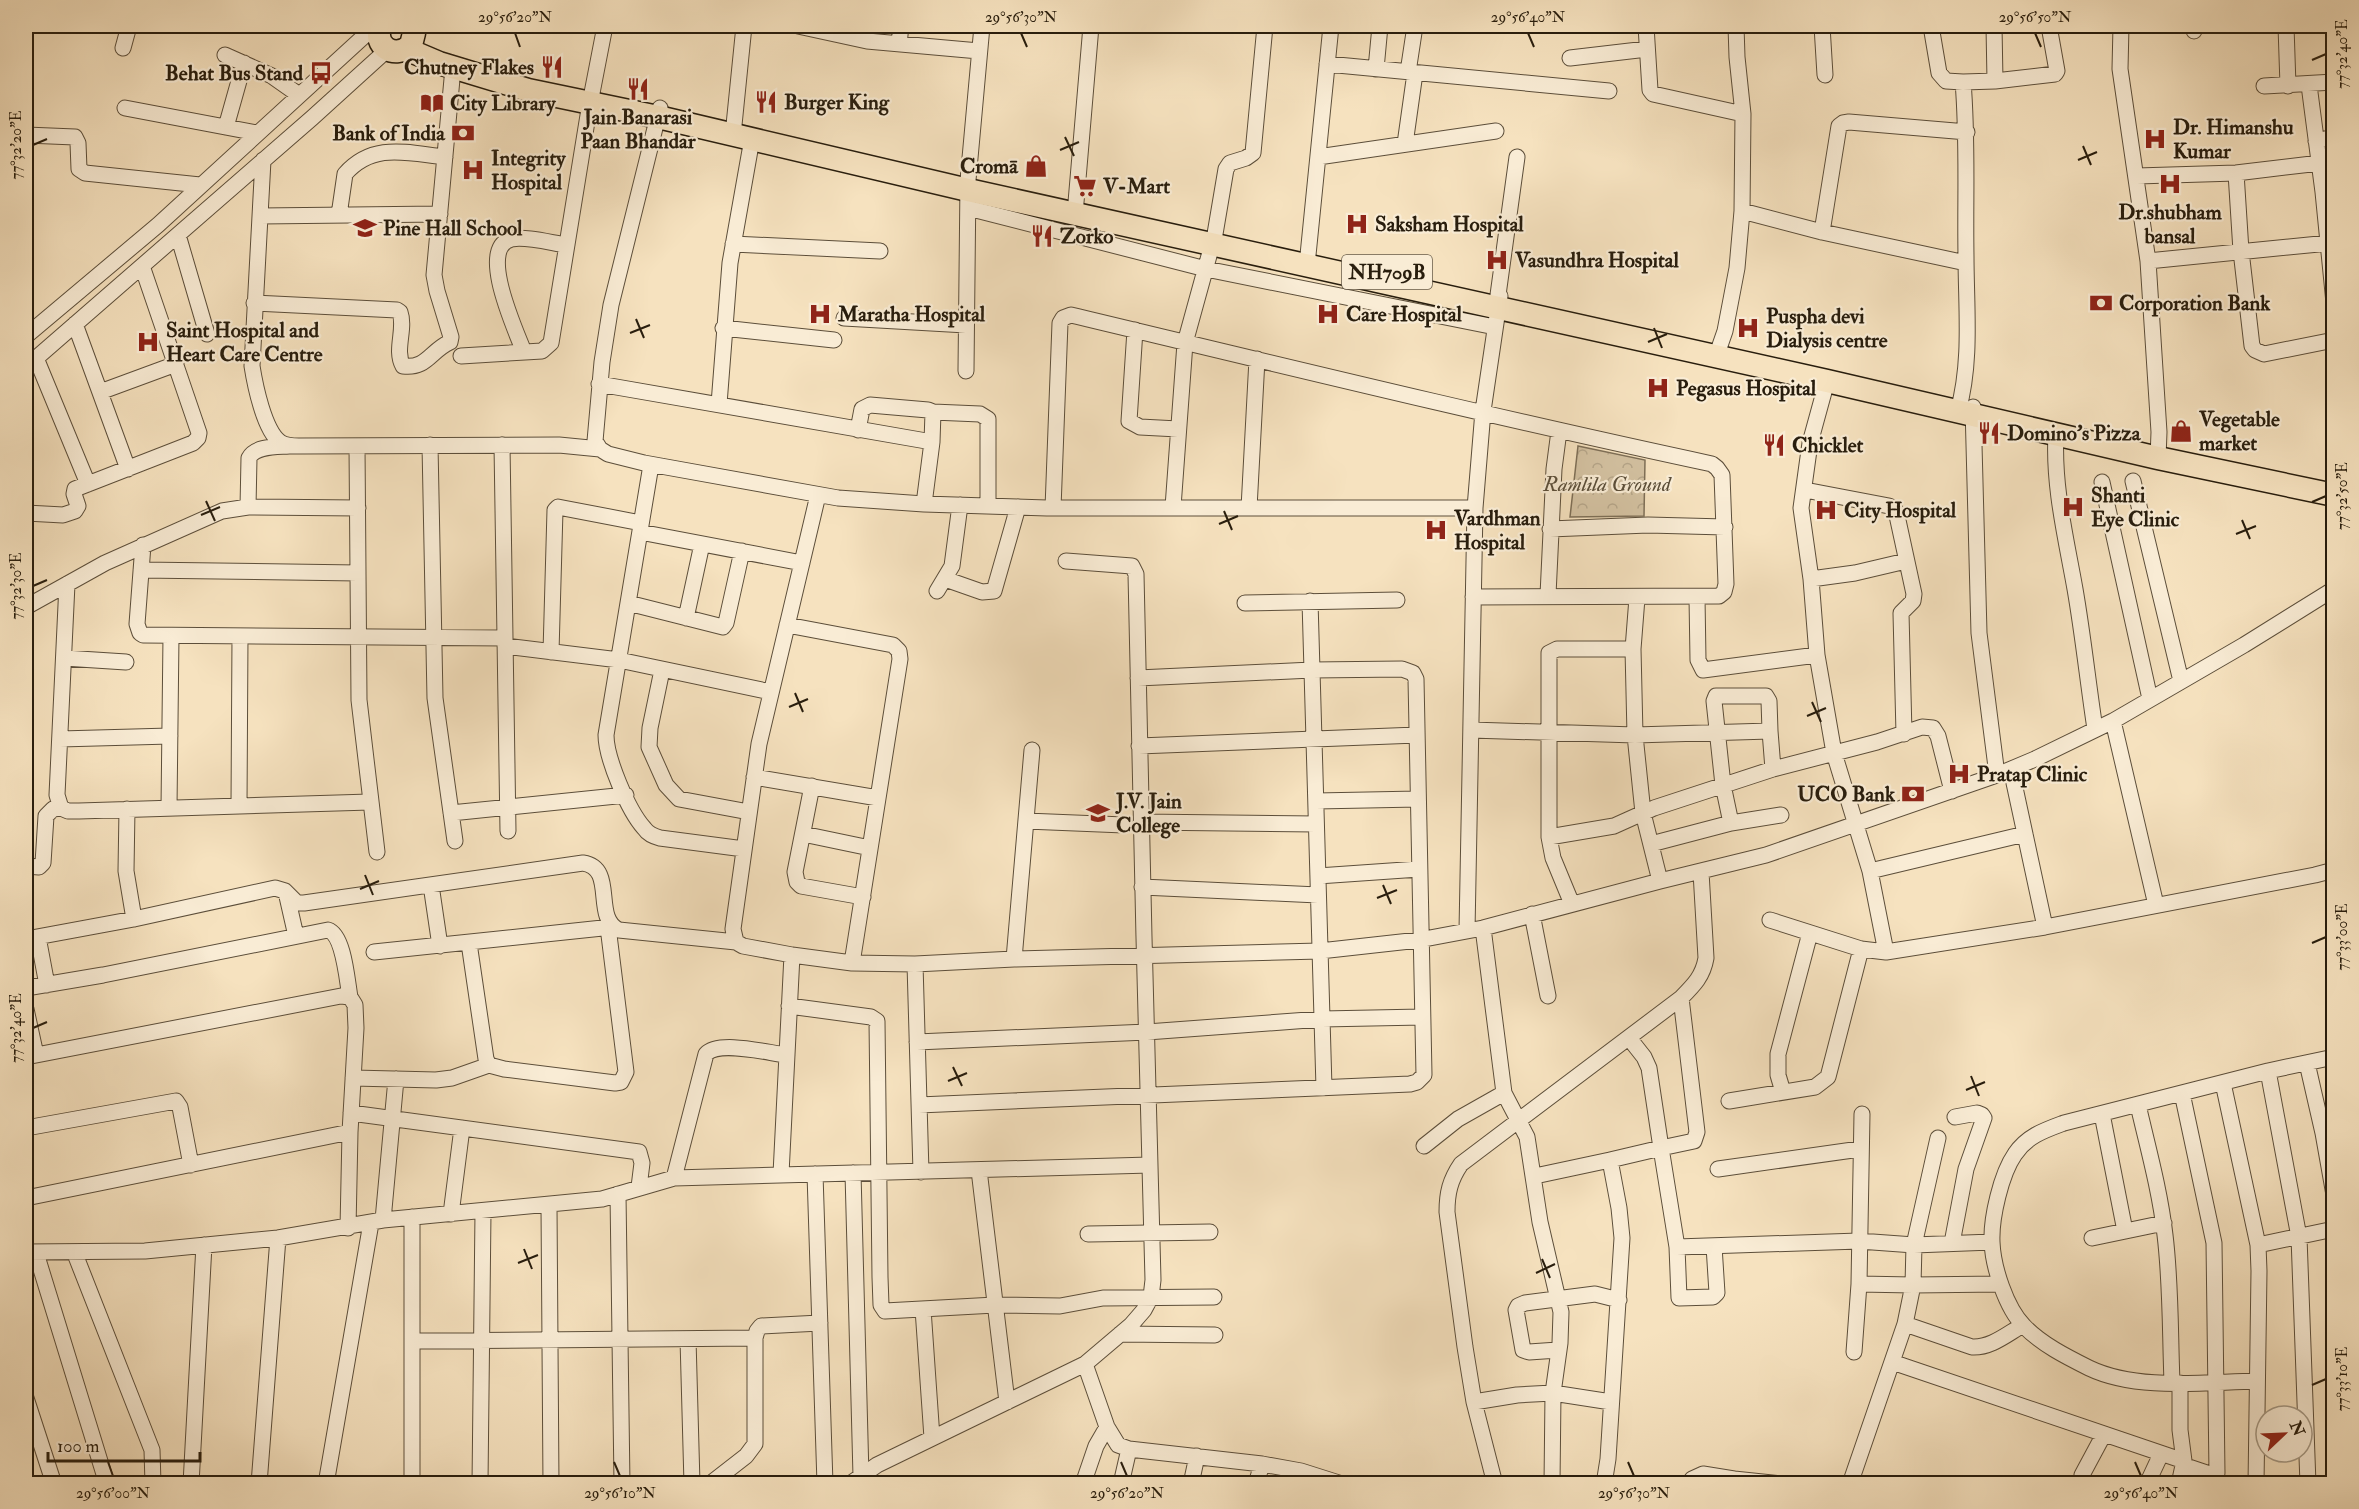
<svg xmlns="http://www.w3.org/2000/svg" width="2359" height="1509" font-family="'IM FELL Double Pica',serif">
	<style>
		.forest { fill: url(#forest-crowns); stroke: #7e6f57; stroke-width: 1.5 }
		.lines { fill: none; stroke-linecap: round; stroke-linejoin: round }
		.minor-casing { stroke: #5c4e3a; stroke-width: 17 }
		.highway-casing { stroke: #281d0d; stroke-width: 25 }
		.minor { stroke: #f9ecd5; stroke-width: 15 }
		.highway { stroke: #f6e2bf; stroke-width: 22 }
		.ticks { fill: none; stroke: #281d0d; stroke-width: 2 }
		.labels { text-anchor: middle; stroke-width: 4.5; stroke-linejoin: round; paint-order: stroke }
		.shield { fill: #f9ecd5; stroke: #675b49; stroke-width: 1.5 }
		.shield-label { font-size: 20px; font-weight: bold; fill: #281d0d }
		.poi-label { font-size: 21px; font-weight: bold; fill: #281d0d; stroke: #f9ecd5; text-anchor: start }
		.park-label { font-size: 21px; font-style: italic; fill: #5b4e39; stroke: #f9ecd5 }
		.neatline { fill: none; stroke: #281d0d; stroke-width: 2 }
		.ticks-label { font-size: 15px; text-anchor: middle; fill: #281d0d }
	</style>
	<defs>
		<pattern id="forest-crowns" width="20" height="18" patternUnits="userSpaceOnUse" patternTransform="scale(1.5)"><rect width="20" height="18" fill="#d3c1a1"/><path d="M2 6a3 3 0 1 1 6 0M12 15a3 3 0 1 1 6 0" fill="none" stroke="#b5a589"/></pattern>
	</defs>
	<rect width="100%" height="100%" fill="#f6e2bf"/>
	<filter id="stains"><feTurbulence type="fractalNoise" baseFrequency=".00333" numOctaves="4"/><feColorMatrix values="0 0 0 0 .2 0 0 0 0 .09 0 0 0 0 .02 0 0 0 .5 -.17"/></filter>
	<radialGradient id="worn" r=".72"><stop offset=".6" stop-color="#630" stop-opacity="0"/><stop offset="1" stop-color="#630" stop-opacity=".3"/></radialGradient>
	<!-- forest -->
	<path class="forest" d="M1578,446L1645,460L1644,516L1570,517Z"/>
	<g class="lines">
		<!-- minor casing -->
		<g class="minor-casing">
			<path id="minor" d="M798,26L867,41L979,51
				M1646,26L1650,90L1653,94L1743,114
				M1822,26L1825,75
				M1931,26L1939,73L1946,81L1963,82C1968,140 1965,197 1966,256C1966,307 1972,361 1958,411
				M1994,26L1995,81
				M2121,26L2120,69L2148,261L2159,432L2158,458
				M2286,26L2288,86
				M2194,31V26
				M899,44L901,26
				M123,48L129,26
				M225,55L272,76L299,95
				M1570,58L1647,49
				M1327,64L1609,91
				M1376,69L1380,26
				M1408,72L1415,26
				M1963,82L1995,81L2055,74L2057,71L2049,26
				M2309,85L2323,192L2334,303
				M2264,86L2334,82
				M592,93L605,26
				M125,108L257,133
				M660,108L611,305L602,362L595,441L600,449L608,454L644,463L838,498L924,504L1047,508H1475L1467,931
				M734,125L744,26
				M226,127L244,63
				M26,135L75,137L78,143L79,169L85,173L200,185
				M2316,141L2334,137
				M1405,144L1415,73
				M1318,157L1496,131
				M263,160L252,366C255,385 264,430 280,442C286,446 292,446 299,446L559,445L600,449
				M2236,173L2241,251L2252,346L2255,350L2264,354L2334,340
				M2137,176L2236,173L2320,163
				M968,208L1206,269L1495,327
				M1742,211L1822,232L1966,263
				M1075,214L1091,26
				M339,215L345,174C373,142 407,153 445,157
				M260,216L440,214
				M1822,232L1839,126L1843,123L1849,122L1967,132
				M178,235L207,334
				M733,244L880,251
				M1308,255L1331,26
				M2148,261L2329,243
				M1498,295L1517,157
				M254,303L397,310L400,312C406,329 394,350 403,366C427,369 430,351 450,342L451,337L437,291L434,275L453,68
				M844,318L966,325
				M75,324L128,469
				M723,328L834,340
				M1135,330L1129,421L1140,427L1178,429
				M26,336L158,225L373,28
				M524,352C517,333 476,246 512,239C525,236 552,243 567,245
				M461,356L542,351L551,343L590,103
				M1716,357L1725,331L1737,268L1742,211L1743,114L1737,57L1736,26
				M36,358L88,484
				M26,367L312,118L387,50
				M966,371L968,180L982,26
				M1827,381L1810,443L1801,508L1811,579L1817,655L1834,753L1870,871L1886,952L2045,927L2315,875L2334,870
				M599,384L932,442
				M100,392L176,364
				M719,404L730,263L752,139
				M1973,407L1979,633L1997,775
				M933,412L980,414L988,419V506
				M858,430L862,409L870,405L928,410L933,412L932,442L924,504
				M2056,434C2053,486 2066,538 2075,589C2083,635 2088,683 2095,729
				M430,445L435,698L455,841
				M502,445L508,831
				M357,446L359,700L377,852
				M651,465L606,735C606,758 628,810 644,828C648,834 653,836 660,838L744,849
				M2133,481L2181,681
				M2102,482L2150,699
				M1805,490L1889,506L1896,511L1914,594L1913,601L1901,613L1904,734
				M818,495L759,744L733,929L736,942L743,946L792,955L852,963L915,964L1014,959L1320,951L1419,940L1483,928L1660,881L1766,855L1997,775L2035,759L2113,721L2244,645L2334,589
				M248,507L249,458C255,446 276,447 289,446
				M1173,507L1185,343L1215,234L1226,169L1230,163L1246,158L1253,153L1265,26
				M1053,508L1060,323L1063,318L1071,315C1284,366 1497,418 1712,464L1717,468L1722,475L1726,584L1724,592L1719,596L1473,597
				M1249,508L1257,359
				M1475,508L1483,411L1500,296
				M26,513L63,515L75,511L78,506L74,494L75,489L193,443L198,438L199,433L142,266
				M1550,529L1648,525L1725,527
				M640,532L802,563
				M143,545L137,624L140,633L143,635L504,638
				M141,570L358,573
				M945,579L982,592L994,591L1018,507
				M1811,579L1855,573L1906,561
				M67,584L57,795L61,808L68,811H79L370,802
				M937,591L952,566L960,505
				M1548,595L1554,469L1559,431
				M1697,597L1698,660L1703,670L1817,655
				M1637,598L1633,649L1635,735L1643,813L1660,881
				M1310,601L1324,1088
				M628,603L723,627L726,623L742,551
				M1245,603L1397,600
				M26,607L105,563L222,511L248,507L358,508
				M686,618L702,544
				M787,625L893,645L899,651L900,659L852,963
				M505,646L619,660L771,692
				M551,652L555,510L558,507L563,508L641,523
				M64,658L126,662
				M662,670L650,728L649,747L666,785L679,799L749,812
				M2113,721L2156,905
				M1471,730L1635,735L1770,731L1773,769
				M60,739L170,736
				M1139,746L1417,735
				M2011,769L2045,927
				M754,777L878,798
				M812,786L795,872L797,882L801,886L863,897
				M1316,801L1418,799
				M239,806L240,636
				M169,808L171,636
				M127,809L126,871L134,919
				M451,813L626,795
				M1026,821L1124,825
				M1141,822L1316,824
				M1731,823L1781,815
				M803,834L870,848
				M1549,837L1614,826L1654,808L1773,769L1877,742L1922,727L1933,728L1938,736L1952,791
				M1651,844L1731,823L1723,785L1714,701L1716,696H1766L1769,701L1770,731
				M26,866L39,867L43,863L46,816L53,809L61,808
				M1870,871L2025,834
				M1318,876L1419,869
				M431,885L440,946
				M1142,887L1318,895
				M286,892L296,936
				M1572,904L1553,858L1549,837V653L1557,649H1633
				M1532,914L1548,996
				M1770,920L1861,949L1886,952
				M1483,928L1504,1093L1527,1137L1540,1222L1561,1312L1560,1343L1553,1393L1552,1484
				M38,937L47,985
				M26,939L134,919L275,888L285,891L297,903H304L583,863C617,868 592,918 619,930L736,942
				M469,943L486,1059L489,1065L504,1069L615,1083L621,1082L626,1072L608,927
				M374,952L612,927
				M1014,959L1032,750
				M915,964L921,1172
				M26,988L103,975L328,930C344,935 347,981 350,997
				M1681,998L1697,1132L1694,1141L1661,1148L1677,1247L1679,1298L1713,1297L1717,1293L1714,1246
				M789,1006L871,1017L877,1021L880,1277L881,1305L885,1311L995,1305L1060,1306L1103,1298L1214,1297
				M26,1009L36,1055
				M917,1042L1147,1032L1322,1019L1422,1017
				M26,1057L341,996L350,997L355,1005L356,1028L350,1132L348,1228
				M2307,1063L2323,1133L2334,1195
				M2268,1071L2299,1237L2308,1484
				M353,1078L436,1080L452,1078L489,1065
				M2223,1083L2258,1245L2259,1271L2256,1484
				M1783,1092L1778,1075V1054L1810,933
				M2182,1093L2214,1243L2217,1473L2213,1475L2183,1465
				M1729,1101L1815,1087L1828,1077L1861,949
				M919,1105L1410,1084L1417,1082L1424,1075L1416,679L1413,673L1402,669L1312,670L1138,678
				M2138,1105C2148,1148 2160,1191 2165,1235C2171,1284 2170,1333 2172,1382
				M351,1113L639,1152L642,1163L639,1187
				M2102,1114L2125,1231
				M26,1128L176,1101L180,1107L191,1165
				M1424,1146L1458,1119L1504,1093
				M1610,1160L1661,1148L1649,1068L1644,1057L1629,1038
				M1718,1169L1860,1149
				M979,1170L1007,1402
				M853,1173L861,1476
				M781,1174L792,955
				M815,1174L825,1484
				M1535,1176L1610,1160L1619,1208L1622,1238L1608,1459L1604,1484
				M674,1178L706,1054C719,1040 768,1053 787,1055
				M618,1194L622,1484
				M26,1198L350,1132
				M549,1206L551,1484
				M451,1214L462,1128
				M412,1217V1484
				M383,1220L396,1079
				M1088,1234L1210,1232
				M2092,1238L2164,1223
				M1952,1243L1966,1169L1984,1118L1982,1115L1977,1113L1955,1117
				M2258,1245L2334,1229
				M1677,1247L1859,1241L1914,1245L1992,1242
				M26,1252L145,1251L278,1238L383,1220L602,1199L674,1178L1150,1165
				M36,1253L107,1484
				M75,1254L152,1450L153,1484
				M1859,1284L1913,1285L1914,1245L1938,1138
				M923,1309L932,1438
				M1905,1324L1972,1347C1991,1348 2007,1334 2023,1325
				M1120,1334L1215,1335
				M688,1339L692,1484
				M412,1341L755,1338L757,1331L761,1326L820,1323
				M1558,1350L1529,1352L1523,1350L1516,1310L1518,1306L1525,1303L1595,1294L1619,1300
				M1854,1352L1859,1284L1862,1114
				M1892,1362L2184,1461
				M1085,1364L1107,1427L1118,1445L1129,1449L1262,1464L1256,1484
				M2256,1381C2204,1382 2137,1391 2089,1368C2067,1357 2041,1344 2024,1326C2006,1308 1993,1267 1992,1242C1991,1218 2001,1174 2015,1154C2027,1136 2045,1130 2064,1123L2268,1071L2334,1057
				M26,1398L54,1484
				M1474,1402L1517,1395L1553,1393L1611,1402
				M1262,1464L1301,1471L1342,1484
				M191,1484L204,1245
				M259,1484L278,1238
				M326,1484L371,1223
				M480,1484L483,1212
				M710,1484L746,1456L755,1444V1338
				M850,1484L877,1465L1085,1364L1131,1325L1144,1310L1151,1297L1153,1280C1146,1045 1141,809 1136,574L1132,566L1066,561
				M1083,1484L1096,1446L1107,1427
				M1121,1484L1129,1449
				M1191,1484L1197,1456
				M1495,1484L1474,1402L1465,1347L1447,1212C1447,1193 1450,1180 1461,1164L1681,998C1694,985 1703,976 1706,958L1701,872
				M1689,1484L1692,1479L1703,1474L1734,1479
				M1733,1484L1734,1479L1782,1484
				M1850,1484L1905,1324L1913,1285L2000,1284
				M2086,1484L2082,1475L2104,1434
				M2147,1484L2161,1454
				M2179,1484L2184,1461L2180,1430V1383"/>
		</g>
		<!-- highway casing -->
		<g class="highway-casing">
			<path id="highway" d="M381,26C372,46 395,60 411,45L414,33L411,26
				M406,49L439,63L528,90L658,117L968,190L1827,381L2158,458L2334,495"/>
		</g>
		<!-- minor -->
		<use href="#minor" class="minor"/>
		<!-- highway -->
		<use href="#highway" class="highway"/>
	</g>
	<!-- ticks -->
	<path class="ticks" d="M515,33L520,47M1021,33L1027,47M1528,33L1534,47M2035,33L2041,47M2312,60L2326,54M1065,137L1074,156M33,145L47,139M2083,146L2091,165M1060,150L1079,142M2078,160L2097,152M636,319L644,338M1654,328L1662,348M630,333L650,325M1648,342L1667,334M206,501L215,521M2312,502L2326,496M1224,511L1232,530M201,515L220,507M2242,520L2250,539M1219,524L1238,516M2236,534L2256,526M33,586L47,580M795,693L803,712M1812,702L1821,722M789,707L808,699M1807,716L1826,708M365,875L373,895M1383,885L1391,904M360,889L379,881M1377,898L1397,890M2312,943L2326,937M33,1028L47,1022M953,1067L962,1086M1971,1076L1979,1096M948,1081L967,1073M1966,1090L1985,1082M524,1249L532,1269M1542,1259L1550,1278M518,1263L538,1255M1536,1273L1555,1264M2312,1385L2326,1379M108,1462L113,1476M614,1462L620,1476M1121,1462L1127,1476M1628,1462L1634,1476M2135,1462L2141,1476"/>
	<!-- icons -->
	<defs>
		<g id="restaurant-bare" transform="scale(1.8)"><path d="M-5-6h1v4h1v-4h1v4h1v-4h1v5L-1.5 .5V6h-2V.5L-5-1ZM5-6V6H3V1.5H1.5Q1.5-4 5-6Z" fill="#8f2418" stroke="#f9ecd5" stroke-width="2.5" paint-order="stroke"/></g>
		<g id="bus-bare" transform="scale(1.8)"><path d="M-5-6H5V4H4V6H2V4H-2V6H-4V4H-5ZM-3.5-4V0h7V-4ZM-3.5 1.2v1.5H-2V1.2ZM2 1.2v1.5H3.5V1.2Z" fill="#8f2418" stroke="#f9ecd5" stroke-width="2.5" paint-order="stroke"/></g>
		<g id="library-bare" transform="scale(1.8)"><path d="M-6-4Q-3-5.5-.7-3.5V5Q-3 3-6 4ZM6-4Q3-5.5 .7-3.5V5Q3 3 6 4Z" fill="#8f2418" stroke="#f9ecd5" stroke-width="2.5" paint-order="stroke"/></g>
		<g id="bank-bare" transform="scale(1.8)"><path d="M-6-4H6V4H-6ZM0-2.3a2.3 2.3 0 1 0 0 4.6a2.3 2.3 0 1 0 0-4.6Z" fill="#8f2418" stroke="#f9ecd5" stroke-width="2.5" paint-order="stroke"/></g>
		<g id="hospital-bare" transform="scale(1.8)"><path d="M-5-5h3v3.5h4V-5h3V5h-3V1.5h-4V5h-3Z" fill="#8f2418" stroke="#f9ecd5" stroke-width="2.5" paint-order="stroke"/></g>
		<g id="shop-bare" transform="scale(1.8)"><path d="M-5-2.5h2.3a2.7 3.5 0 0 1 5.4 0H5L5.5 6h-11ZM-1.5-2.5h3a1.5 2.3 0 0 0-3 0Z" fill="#8f2418" stroke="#f9ecd5" stroke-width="2.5" paint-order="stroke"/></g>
		<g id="supermarket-bare" transform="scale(1.8)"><path d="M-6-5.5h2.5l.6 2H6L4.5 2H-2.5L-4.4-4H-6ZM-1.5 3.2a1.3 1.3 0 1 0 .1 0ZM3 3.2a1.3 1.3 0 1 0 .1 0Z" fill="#8f2418" stroke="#f9ecd5" stroke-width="2.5" paint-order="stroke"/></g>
		<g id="school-bare" transform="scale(1.8)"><path d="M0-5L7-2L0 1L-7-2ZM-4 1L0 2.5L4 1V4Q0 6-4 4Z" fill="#8f2418" stroke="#f9ecd5" stroke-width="2.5" paint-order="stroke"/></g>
		<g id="university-bare" transform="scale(1.8)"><path d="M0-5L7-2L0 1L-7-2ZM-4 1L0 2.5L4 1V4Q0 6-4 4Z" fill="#8f2418" stroke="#f9ecd5" stroke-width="2.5" paint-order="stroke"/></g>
	</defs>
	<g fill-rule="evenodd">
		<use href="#restaurant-bare" x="552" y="67"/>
		<use href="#bus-bare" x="321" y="73"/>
		<use href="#restaurant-bare" x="638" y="89"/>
		<use href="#restaurant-bare" x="766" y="102"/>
		<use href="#library-bare" x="432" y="103"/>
		<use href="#bank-bare" x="463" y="133"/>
		<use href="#hospital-bare" x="2155" y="139"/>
		<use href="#shop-bare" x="1036" y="166"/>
		<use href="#hospital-bare" x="473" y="170"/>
		<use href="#hospital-bare" x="2170" y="184"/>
		<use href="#supermarket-bare" x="1085" y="186"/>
		<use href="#hospital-bare" x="1357" y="224"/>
		<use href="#school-bare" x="365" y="228"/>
		<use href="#restaurant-bare" x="1042" y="236"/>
		<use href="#hospital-bare" x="1497" y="260"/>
		<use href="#bank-bare" x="2101" y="303"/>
		<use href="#hospital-bare" x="820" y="314"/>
		<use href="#hospital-bare" x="1328" y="314"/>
		<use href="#hospital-bare" x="1748" y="328"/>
		<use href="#hospital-bare" x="148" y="342"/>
		<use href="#hospital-bare" x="1658" y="388"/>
		<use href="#shop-bare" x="2181" y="431"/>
		<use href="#restaurant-bare" x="1989" y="433"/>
		<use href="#restaurant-bare" x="1774" y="445"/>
		<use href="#hospital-bare" x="2073" y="507"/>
		<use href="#hospital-bare" x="1826" y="510"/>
		<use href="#hospital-bare" x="1436" y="530"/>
		<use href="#hospital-bare" x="1959" y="774"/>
		<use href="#bank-bare" x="1913" y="794"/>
		<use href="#university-bare" x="1098" y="813"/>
	</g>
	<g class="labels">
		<!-- shield labels -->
		<rect class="shield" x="1342" y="255" width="90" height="34" rx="4.5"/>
		<g class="shield-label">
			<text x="1387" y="279">NH709B</text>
		</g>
		<!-- poi labels -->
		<g class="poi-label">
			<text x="534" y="74" text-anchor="end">Chutney Flakes</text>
			<text x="303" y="80" text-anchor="end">Behat Bus Stand</text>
			<text x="784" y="109">Burger King</text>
			<text x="450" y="110">City Library</text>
			<text x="638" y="124" text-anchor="middle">Jain Banarasi<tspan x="638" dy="24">Paan Bhandar</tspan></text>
			<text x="2173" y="134">Dr. Himanshu<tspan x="2173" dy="24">Kumar</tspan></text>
			<text x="445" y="140" text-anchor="end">Bank of India</text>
			<text x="491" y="165">Integrity<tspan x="491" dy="24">Hospital</tspan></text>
			<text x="1018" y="173" text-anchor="end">Cromā</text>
			<text x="1103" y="193">V-Mart</text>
			<text x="2170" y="219" text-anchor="middle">Dr.shubham<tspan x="2170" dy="24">bansal</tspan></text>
			<text x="1375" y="231">Saksham Hospital</text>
			<text x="383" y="235">Pine Hall School</text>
			<text x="1060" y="243">Zorko</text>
			<text x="1515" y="267">Vasundhra Hospital</text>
			<text x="2119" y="310">Corporation Bank</text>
			<text x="838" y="321">Maratha Hospital</text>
			<text x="1346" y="321">Care Hospital</text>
			<text x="1766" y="323">Puspha devi<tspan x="1766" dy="24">Dialysis centre</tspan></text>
			<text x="166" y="337">Saint Hospital and<tspan x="166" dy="24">Heart Care Centre</tspan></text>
			<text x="1676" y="395">Pegasus Hospital</text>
			<text x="2199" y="426">Vegetable<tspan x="2199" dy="24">market</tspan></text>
			<text x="2007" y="440">Domino's Pizza</text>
			<text x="1792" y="452">Chicklet</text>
			<text x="2091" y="502">Shanti<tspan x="2091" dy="24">Eye Clinic</tspan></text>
			<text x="1844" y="517">City Hospital</text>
			<text x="1454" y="525">Vardhman<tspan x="1454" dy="24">Hospital</tspan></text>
			<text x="1977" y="781">Pratap Clinic</text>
			<text x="1895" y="801" text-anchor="end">UCO Bank</text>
			<text x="1116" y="808">J.V. Jain<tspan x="1116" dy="24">College</tspan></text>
		</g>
		<!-- park labels -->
		<g class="park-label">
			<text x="1607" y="491">Ramlila Ground</text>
		</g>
	</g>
	<!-- margin -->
	<rect width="2359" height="1509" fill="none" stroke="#f6e2bf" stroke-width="66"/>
	<!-- north arrow -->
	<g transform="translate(2284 1434) rotate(67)"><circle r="28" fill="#f9ecd5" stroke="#a59985" stroke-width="1.5"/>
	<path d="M0-4.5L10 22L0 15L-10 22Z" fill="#8f2418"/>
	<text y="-9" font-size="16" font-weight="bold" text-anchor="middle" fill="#281d0d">N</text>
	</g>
	<!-- scale -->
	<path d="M48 1452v9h152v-9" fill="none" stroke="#281d0d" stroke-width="3"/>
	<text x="57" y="1452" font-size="18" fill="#281d0d" stroke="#f9ecd5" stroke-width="4.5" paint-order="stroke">100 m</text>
	<rect x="33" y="33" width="2293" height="1443" class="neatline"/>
	<g class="ticks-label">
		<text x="515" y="22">29°56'20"N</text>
		<text x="1021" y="22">29°56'30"N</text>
		<text x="1528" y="22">29°56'40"N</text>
		<text x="2035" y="22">29°56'50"N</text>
		<text transform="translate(2342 54) rotate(-90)" y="5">77°32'40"E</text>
		<text transform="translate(16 145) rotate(-90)" y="5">77°32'20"E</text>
		<text transform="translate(2342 496) rotate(-90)" y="5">77°32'50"E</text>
		<text transform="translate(16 586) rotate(-90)" y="5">77°32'30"E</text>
		<text transform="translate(2342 937) rotate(-90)" y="5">77°33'00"E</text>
		<text transform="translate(16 1028) rotate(-90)" y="5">77°32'40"E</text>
		<text transform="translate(2342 1379) rotate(-90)" y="5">77°33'10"E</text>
		<text x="113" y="1498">29°56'00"N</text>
		<text x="620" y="1498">29°56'10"N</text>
		<text x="1127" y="1498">29°56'20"N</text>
		<text x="1634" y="1498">29°56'30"N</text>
		<text x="2141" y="1498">29°56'40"N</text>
	</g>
	<rect width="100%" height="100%" filter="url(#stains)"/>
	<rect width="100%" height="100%" fill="url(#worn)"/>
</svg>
